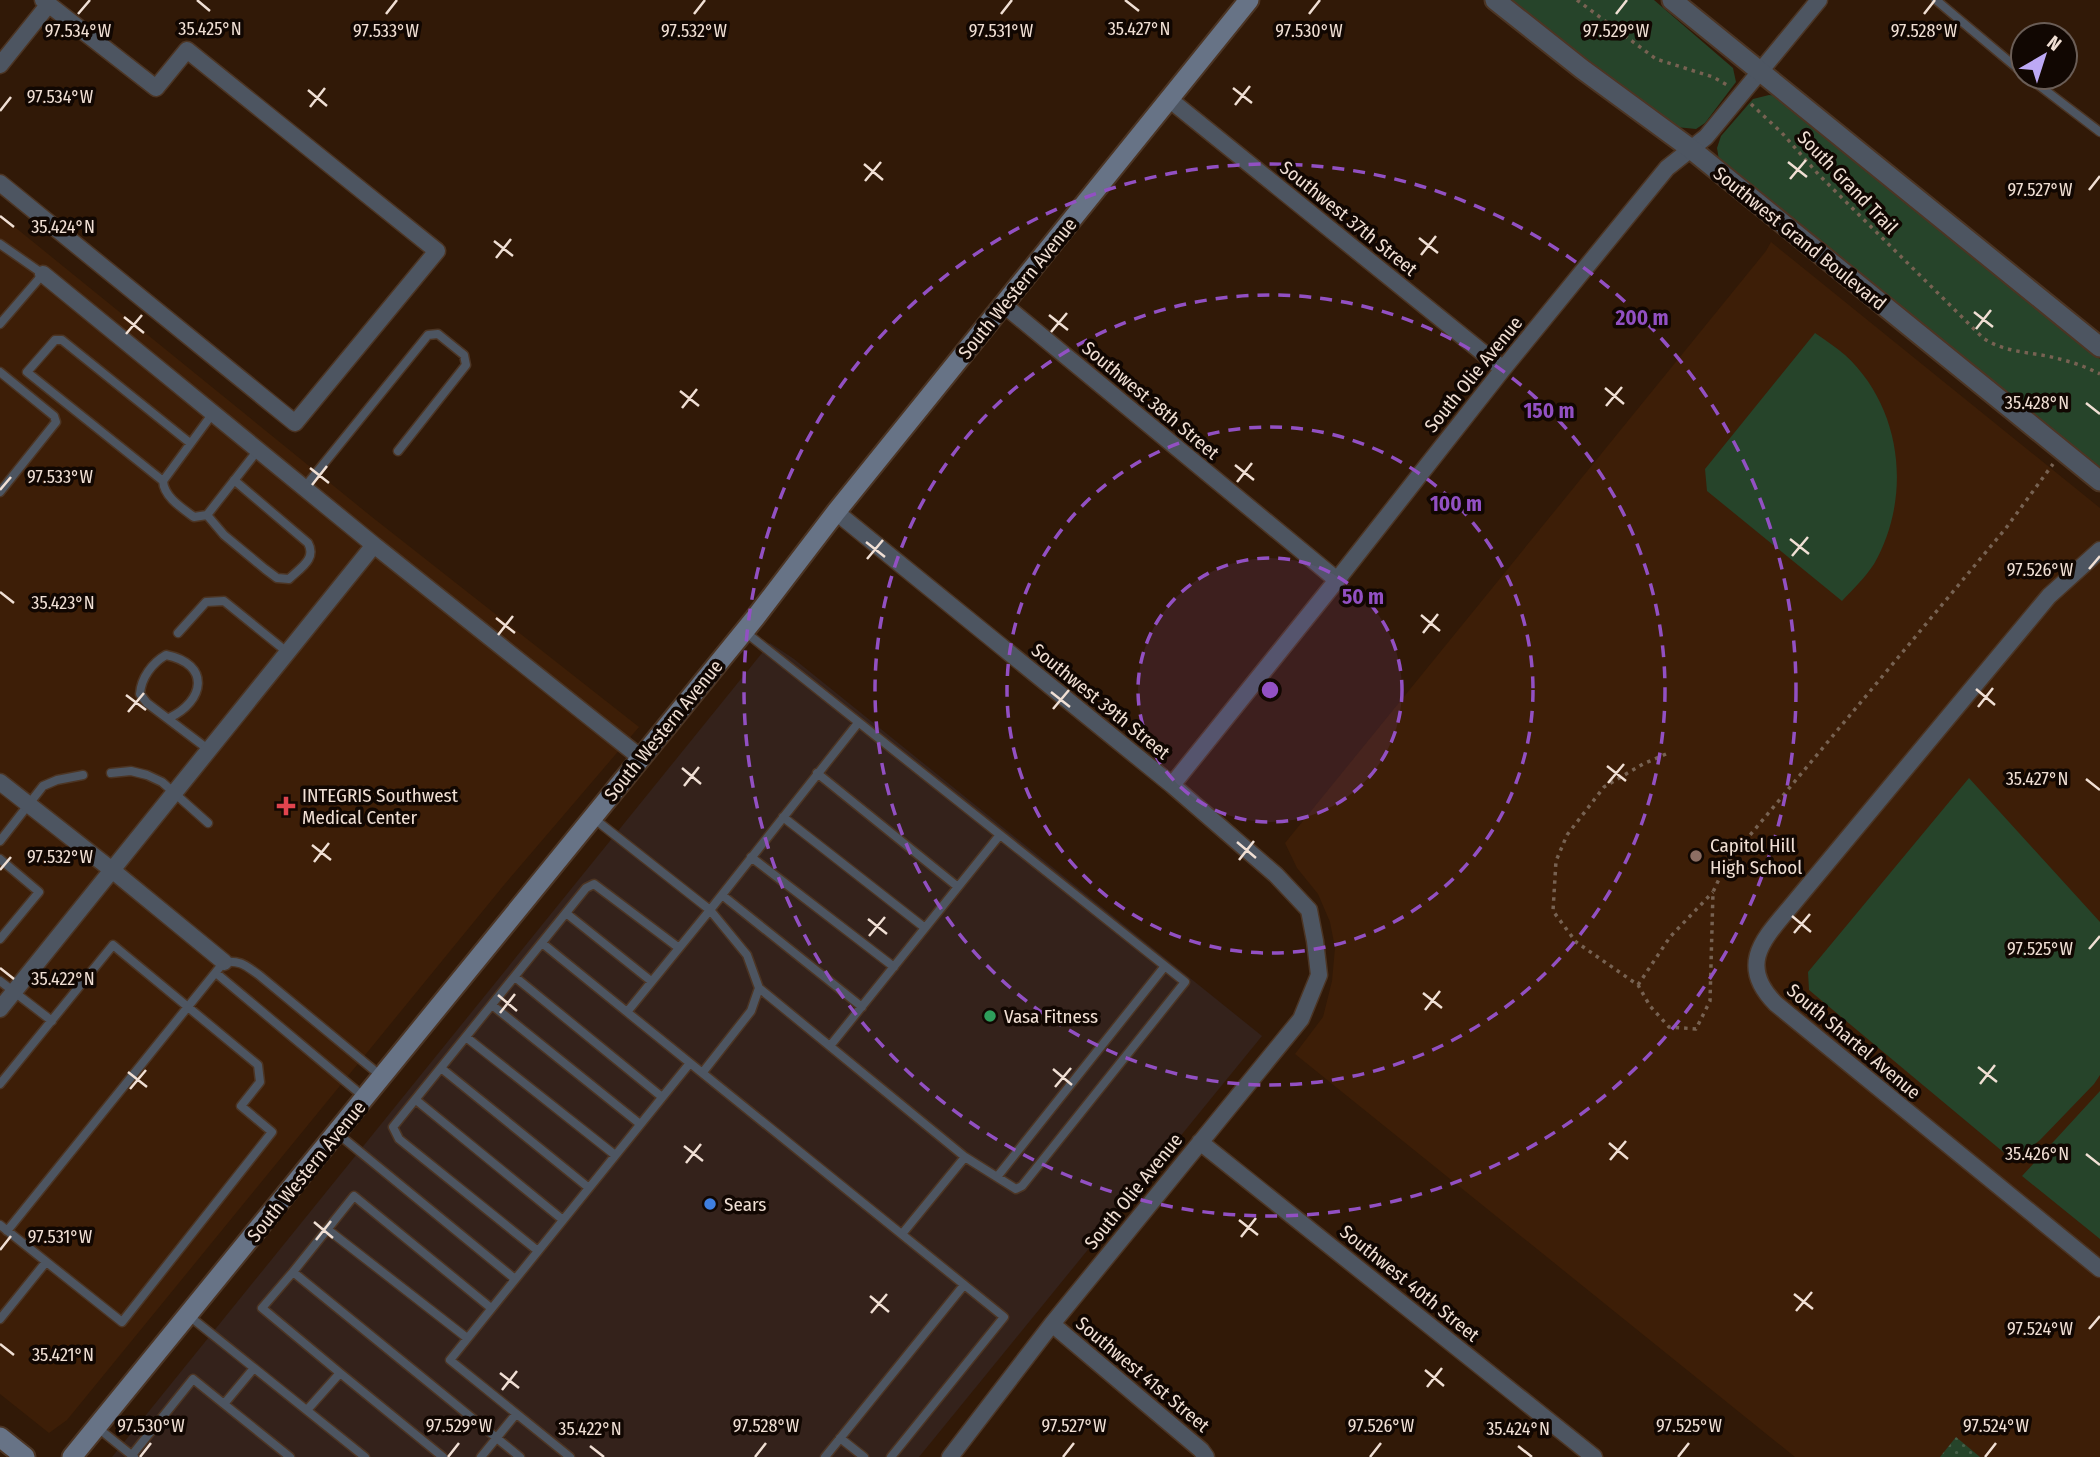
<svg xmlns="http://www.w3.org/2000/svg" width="2100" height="1457" font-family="'Fira Sans Condensed',sans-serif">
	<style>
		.commercial { fill: #34221b }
		.built { fill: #3d1e07 }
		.green { fill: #26442a }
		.park { fill: url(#park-dots) }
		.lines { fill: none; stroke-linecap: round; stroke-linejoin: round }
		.service-casing { stroke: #4c3524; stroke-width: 11 }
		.minor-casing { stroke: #4c3524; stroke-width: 19 }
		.tertiary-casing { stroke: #4c3524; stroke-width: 23 }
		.secondary-casing { stroke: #4c3524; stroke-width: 23 }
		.path { stroke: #776252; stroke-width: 3.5; stroke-dasharray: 3.5 5; stroke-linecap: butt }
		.service { stroke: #4d5561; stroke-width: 8 }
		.minor { stroke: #4d5561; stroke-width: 16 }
		.tertiary { stroke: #4d5561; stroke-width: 19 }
		.secondary { stroke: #677386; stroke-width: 19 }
		.ticks { fill: none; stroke: #f0dfd4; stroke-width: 2.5 }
		.ring { fill: none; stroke: #9250c3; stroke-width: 3.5; stroke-dasharray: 12 9 }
		.health-dot { fill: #e0444e; stroke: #110702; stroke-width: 2.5 }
		.education-dot { fill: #8d6e63; stroke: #110702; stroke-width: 2.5 }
		.leisure-dot { fill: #2e9e5b; stroke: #110702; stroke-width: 2.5 }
		.shop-dot { fill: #3f7fe0; stroke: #110702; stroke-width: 2.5 }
		.labels { text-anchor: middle; stroke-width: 7; stroke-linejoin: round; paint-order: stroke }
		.street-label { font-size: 19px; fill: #f0dfd4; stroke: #110702 }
		.poi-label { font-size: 19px; fill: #f0dfd4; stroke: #110702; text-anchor: start }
		.ticks-label { font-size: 18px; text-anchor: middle; fill: #f0dfd4; stroke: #110702; stroke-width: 7; stroke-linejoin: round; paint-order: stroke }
		.centre { fill: #9250c3; stroke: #110702; stroke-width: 3.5 }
		.ring-label { font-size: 21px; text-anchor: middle; font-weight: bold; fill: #9250c3; stroke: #110702; stroke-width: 7; stroke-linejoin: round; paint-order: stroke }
	</style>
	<defs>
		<pattern id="park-dots" width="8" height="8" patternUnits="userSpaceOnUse" patternTransform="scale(1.75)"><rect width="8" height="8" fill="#26442a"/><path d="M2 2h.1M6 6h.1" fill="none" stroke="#465f48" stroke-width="1.8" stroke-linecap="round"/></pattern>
	</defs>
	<rect width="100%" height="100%" fill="#311907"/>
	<!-- commercial -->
	<path class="commercial" d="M770,643L794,659L1262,1036L919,1457H112Z"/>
	<!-- built -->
	<path class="built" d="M0,215L372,517L639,727L504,885L67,1420L49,1433L0,1394Z
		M1771,242L2100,508V1457H1795L1295,1054L1323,1017L1332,981L1335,948L1330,922L1318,894L1297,868L1285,843L1766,251Z"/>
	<!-- green -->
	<path class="green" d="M1508,0H1654L1733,68L1736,82L1705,123L1696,129L1676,127Z
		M1769,95L1779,96L2100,359V471L1719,160L1717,148L1721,136L1753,99Z
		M1815,333C1825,340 1836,347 1845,355C1903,408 1912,498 1874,564C1865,578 1853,589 1842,601L1707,491L1705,469Z
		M1969,778L2100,922V1075L2094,1084L2040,1140L2014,1161L1809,990L1808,972Z
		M2100,1091V1239L2022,1176Z"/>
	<!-- park -->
	<path class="park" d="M1956,1437L1980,1457H1940Z"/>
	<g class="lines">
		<!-- service casing -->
		<g class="service-casing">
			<path id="service" d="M1936,0L2023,73
				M2028,77L2100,132
				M0,244L43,274L0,324
				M0,372L54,416L56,422L0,492
				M213,413L163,481C164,497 182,508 194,517L207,515L258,450
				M163,481L27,372L55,340H62L190,443
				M304,488L428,335L438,334L464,355L466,365L398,451
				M207,515L224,535L265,569L277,578L289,579C300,568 317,559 308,543L234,480
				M744,631L1185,982L1022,1186L1016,1189L965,1157L902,1234
				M178,633L206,602L224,601L287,652
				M169,718C205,701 211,664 166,655C152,663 141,678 140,694L147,703L209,750
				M111,773L131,771L147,775L162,782L208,823
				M817,773L958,887
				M592,817L710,910L627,1012L1004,1317L891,1457
				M783,817L925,928
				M0,841L43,786L57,780L83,775
				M751,857L894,967
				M0,859L39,892L0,939
				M722,895L862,1007
				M566,913L651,981
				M542,943L627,1012
				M216,973L364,1097
				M515,977L662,1097
				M0,981L52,1021
				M759,988L965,1157
				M492,1005L640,1124
				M466,1037L615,1155
				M830,1046L999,836
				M441,1068L589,1188
				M703,1072L751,1011L759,988L747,955L710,910L858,723
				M0,1084L113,945L258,1065L260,1082L241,1106L272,1132L122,1322L0,1225
				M416,1100L563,1220
				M337,1133L515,1279
				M997,1177L1165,966
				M327,1229L467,1338
				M7,1231L224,962C241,960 246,966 259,975L381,1076
				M538,1251L399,1139L393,1127L586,888L594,884L679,948
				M293,1272L354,1196L491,1308
				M188,1315L365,1457
				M0,1319L46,1262
				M254,1368L224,1404L290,1457
				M340,1373L262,1308L293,1272L520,1457
				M307,1410L340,1373L443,1457
				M98,1428L134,1457
				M840,1438L864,1457
				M132,1455L193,1379L224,1404
				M481,1457L516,1414
				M570,1457L450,1360L690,1063
				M825,1457L964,1285"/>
		</g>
		<!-- minor casing -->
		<g class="minor-casing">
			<path id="minor" d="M0,65L49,4
				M1169,99L1503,369
				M0,183L295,423L437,251L187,50L156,88L43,0
				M43,274L374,545
				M1004,305L1337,580
				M836,512L1172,785L1276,875L1309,910L1315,941L1319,975L1301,1019L1052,1324L950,1457
				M2100,550L2049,596L1797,899C1768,935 1734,962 1776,1004L2100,1269
				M0,782L112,870L224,962
				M1172,785L1337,580L1503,369L1667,168L1706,137L1819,0
				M0,1009L374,545L641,758
				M1200,1142L1594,1457
				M1052,1324L1201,1450L1206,1457"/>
		</g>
		<!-- tertiary casing -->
		<g class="tertiary-casing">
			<path id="tertiary" d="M1495,0L1582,69L1691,149L2100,481
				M1672,0L2100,347"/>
		</g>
		<!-- secondary casing -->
		<g class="secondary-casing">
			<path id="secondary" d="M0,1437L25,1457
				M72,1457L755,618L836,512L1249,0"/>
		</g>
		<!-- path -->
		<path class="path" d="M1577,0L1656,59L1713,77L1729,86
			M1751,104L1782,133L1819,175L1983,338C2002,351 2025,352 2047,356C2065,360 2083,365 2100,374
			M1666,754L1643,764L1604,787L1567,835L1556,861L1553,911L1576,942L1638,985L1650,1006L1669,1027L1696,1029L1710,1001L1713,892L1726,864L2006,528L2053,464
			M1638,985L1670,937L1713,892"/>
		<!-- service -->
		<use href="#service" class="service"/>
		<!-- minor -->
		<use href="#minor" class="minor"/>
		<!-- tertiary -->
		<use href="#tertiary" class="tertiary"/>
		<!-- secondary -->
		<use href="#secondary" class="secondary"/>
	</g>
	<!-- ticks -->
	<path class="ticks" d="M197,0L210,11M1125,0L1139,11M78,14L90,0M386,14L397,0M694,14L705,0M1001,14L1012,0M1309,14L1320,0M1616,14L1627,0M1924,14L1935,0M1233,88L1252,103M308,90L327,106M1235,105L1250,86M310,107L325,88M0,111L11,97M1788,162L1807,177M864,164L883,180M1790,179L1806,160M865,181L881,162M2089,190L2100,176M0,216L14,227M1419,238L1438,253M494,241L513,256M1421,255L1436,236M496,258L511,239M1974,312L1993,327M1049,315L1068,330M124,317L144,333M1976,329L1991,310M1051,332L1067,313M126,334L142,315M1605,388L1624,404M680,391L699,406M2086,403L2100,414M1606,406L1622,387M682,408L697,389M1235,465L1254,480M310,468L329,483M1237,482L1252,463M312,485L327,466M0,490L11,477M1790,539L1809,554M866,542L885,557M1792,556L1808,537M867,559L883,540M2089,569L2100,556M0,592L14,603M1421,615L1440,631M496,618L515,633M1423,633L1438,614M498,635L513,616M1976,689L1995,705M1051,692L1070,707M126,695L146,710M1978,707L1993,688M1053,709L1069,690M128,712L144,693M1607,766L1626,781M682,768L701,784M2086,779L2100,790M1608,783L1624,764M684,786L699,767M1237,842L1256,858M312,845L331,860M1239,860L1254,841M314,862L329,843M0,870L11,857M1792,916L1811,932M868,919L887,934M1794,933L1810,914M869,936L885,917M2089,949L2100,936M0,968L14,979M1423,993L1442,1008M498,995L517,1011M1425,1010L1440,991M500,1013L515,994M1978,1067L1997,1082M1053,1069L1072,1085M128,1072L147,1087M1980,1084L1995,1065M1055,1087L1071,1068M130,1089L146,1070M1609,1143L1628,1159M684,1146L703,1161M2086,1154L2100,1165M1610,1160L1626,1141M686,1163L701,1144M1239,1220L1258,1235M314,1222L333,1238M1241,1237L1256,1218M316,1240L331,1221M0,1250L11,1236M1794,1294L1813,1309M870,1296L889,1312M1796,1311L1812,1292M871,1313L887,1294M2089,1329L2100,1316M0,1344L14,1355M1425,1370L1444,1386M500,1373L519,1388M1427,1387L1442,1368M502,1390L517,1371M590,1446L604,1457M1518,1446L1532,1457M140,1457L151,1443M448,1457L459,1443M755,1457L766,1443M1063,1457L1074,1443M1370,1457L1381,1443M1678,1457L1689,1443M1985,1457L1996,1443"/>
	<!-- distance rings -->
	<circle cx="1270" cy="690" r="132" fill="#9250c3" fill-opacity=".12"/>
	<g class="ring">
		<circle cx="1270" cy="690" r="132"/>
		<circle cx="1270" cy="690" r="263"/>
		<circle cx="1270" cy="690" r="395"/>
		<circle cx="1270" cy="690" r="526"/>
	</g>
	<!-- markers -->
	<path class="health-dot" d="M282.5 795.5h7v7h7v7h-7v7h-7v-7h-7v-7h7z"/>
	<circle class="education-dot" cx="1696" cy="856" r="7"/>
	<circle class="leisure-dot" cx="990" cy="1016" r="7"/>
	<circle class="shop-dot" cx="710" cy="1204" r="7"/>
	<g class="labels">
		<!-- street labels -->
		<g class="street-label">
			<text transform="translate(1848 182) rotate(46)" y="7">South Grand Trail</text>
			<text transform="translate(1349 218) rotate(39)" y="7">Southwest 37th Street</text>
			<text transform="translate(1800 238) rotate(39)" y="7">Southwest Grand Boulevard</text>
			<text transform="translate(1017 288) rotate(-51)" y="7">South Western Avenue</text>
			<text transform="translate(1473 374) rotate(-51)" y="7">South Olie Avenue</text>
			<text transform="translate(1151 400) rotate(40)" y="7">Southwest 38th Street</text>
			<text transform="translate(1101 701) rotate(39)" y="7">Southwest 39th Street</text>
			<text transform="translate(663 730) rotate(-51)" y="7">South Western Avenue</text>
			<text transform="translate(1854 1041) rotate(40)" y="7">South Shartel Avenue</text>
			<text transform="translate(306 1171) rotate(-51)" y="7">South Western Avenue</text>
			<text transform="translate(1133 1191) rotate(-51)" y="7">South Olie Avenue</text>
			<text transform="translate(1410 1283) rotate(39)" y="7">Southwest 40th Street</text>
			<text transform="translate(1143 1374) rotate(40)" y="7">Southwest 41st Street</text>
		</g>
		<!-- poi labels -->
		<g class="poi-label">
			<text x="302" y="802">INTEGRIS Southwest<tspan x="302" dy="22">Medical Center</tspan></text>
			<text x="1710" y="852">Capitol Hill<tspan x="1710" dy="22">High School</tspan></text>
			<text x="1004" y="1023">Vasa Fitness</text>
			<text x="724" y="1211">Sears</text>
		</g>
	</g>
	<g class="ticks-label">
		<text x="1139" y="35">35.427°N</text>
		<text x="210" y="35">35.425°N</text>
		<text x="78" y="37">97.534°W</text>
		<text x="386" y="37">97.533°W</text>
		<text x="694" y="37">97.532°W</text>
		<text x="1001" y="37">97.531°W</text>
		<text x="1309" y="37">97.530°W</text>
		<text x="1616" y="37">97.529°W</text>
		<text x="1924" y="37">97.528°W</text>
		<text x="60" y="103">97.534°W</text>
		<text x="2040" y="196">97.527°W</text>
		<text x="63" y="233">35.424°N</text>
		<text x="2037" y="409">35.428°N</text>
		<text x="60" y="483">97.533°W</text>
		<text x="2040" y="576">97.526°W</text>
		<text x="63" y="609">35.423°N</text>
		<text x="2037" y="785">35.427°N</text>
		<text x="60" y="863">97.532°W</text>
		<text x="2040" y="955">97.525°W</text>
		<text x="63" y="985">35.422°N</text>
		<text x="2037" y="1160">35.426°N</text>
		<text x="60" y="1243">97.531°W</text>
		<text x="2040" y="1335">97.524°W</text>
		<text x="63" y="1361">35.421°N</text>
		<text x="151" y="1432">97.530°W</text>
		<text x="459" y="1432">97.529°W</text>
		<text x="766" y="1432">97.528°W</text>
		<text x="1074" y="1432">97.527°W</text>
		<text x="1381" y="1432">97.526°W</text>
		<text x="1689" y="1432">97.525°W</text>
		<text x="1996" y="1432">97.524°W</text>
		<text x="590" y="1435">35.422°N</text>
		<text x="1518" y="1435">35.424°N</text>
	</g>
	<circle cx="1270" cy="690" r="10" class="centre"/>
	<g class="ring-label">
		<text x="1642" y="325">200 m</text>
		<text x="1549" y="418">150 m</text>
		<text x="1456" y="511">100 m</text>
		<text x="1363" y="604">50 m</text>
	</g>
	<!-- north arrow -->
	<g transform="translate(2044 56) rotate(39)"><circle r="33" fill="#110702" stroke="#6a5d56" stroke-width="2"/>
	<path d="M0-5L12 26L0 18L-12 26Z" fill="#bda9f5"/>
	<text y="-10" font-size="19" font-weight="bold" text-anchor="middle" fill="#f0dfd4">N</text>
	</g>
</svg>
